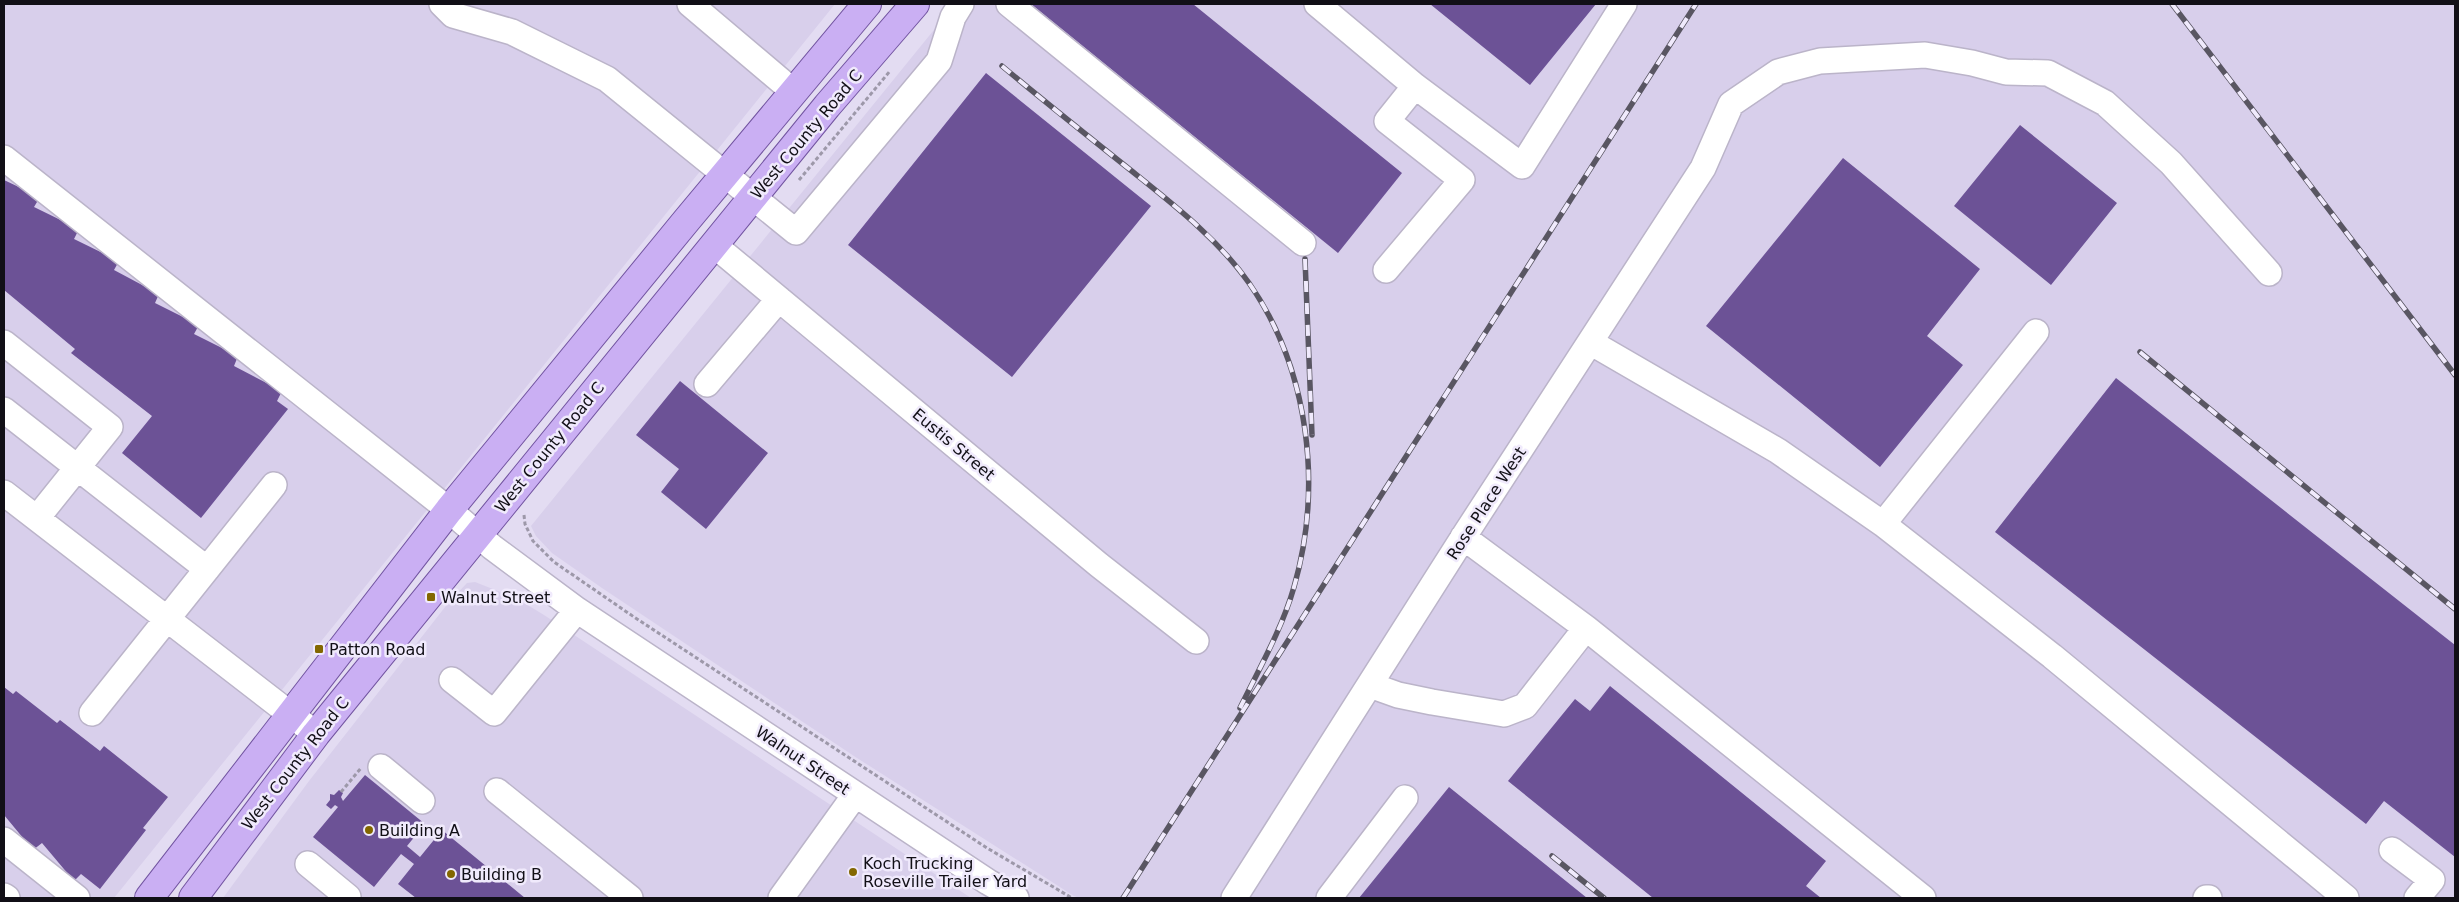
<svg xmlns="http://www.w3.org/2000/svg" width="2459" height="902" font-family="'DejaVu Sans',sans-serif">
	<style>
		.built { fill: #d8cfeb }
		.building { fill: #6c5296 }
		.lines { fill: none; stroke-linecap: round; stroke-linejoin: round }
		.minor-casing { stroke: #bbb4c9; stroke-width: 28 }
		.major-casing { stroke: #7254a0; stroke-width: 30 }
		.path { stroke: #9d98a9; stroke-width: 3; stroke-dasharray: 4 2.5; stroke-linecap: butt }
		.minor { stroke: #fff; stroke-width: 25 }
		.major { stroke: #caaff3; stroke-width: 28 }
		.rail-casing { stroke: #595662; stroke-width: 5.5 }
		.rail { stroke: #f0eafc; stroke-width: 4; stroke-dasharray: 11; stroke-linecap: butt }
		.poi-dot { fill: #836700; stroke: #f0eafc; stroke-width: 2 }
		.labels { text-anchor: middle; stroke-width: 5; stroke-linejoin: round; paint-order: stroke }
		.street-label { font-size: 16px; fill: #110f16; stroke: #f0eafc }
		.poi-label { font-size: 16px; fill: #110f16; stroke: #f0eafc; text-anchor: start }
	</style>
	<rect width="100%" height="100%" fill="#e3dcf2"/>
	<!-- built -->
	<path class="built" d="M4,4H835L114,898H4Z
		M955,4H2455V898H1079L1074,896L857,758L602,588L552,553L536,536L531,526Z
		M475,582L516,598L544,615L971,898H223L309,781L449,602L467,583Z"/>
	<!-- building -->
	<path class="building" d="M1031,4H1193L1402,173L1338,253Z
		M1430,4H1596L1530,85Z
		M986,73L1151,206L1012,377L848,245Z
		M2020,125L2117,203L2051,285L1954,206Z
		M1843,158L1980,269L1927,336L1963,365L1880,467L1706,326Z
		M4,180L40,197L34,207L79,229L74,239L119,261L114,270L159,294L155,303L199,325L194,334L238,356L234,366L282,391L277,401L288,409L201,518L122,453L152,416L71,353L75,349L4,290Z
		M2116,378L2455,645V857L2384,801L2366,824L1995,532Z
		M680,381L768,453L706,529L661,492L679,469L636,435Z
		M1610,686L1826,861L1806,886L1821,898H1653L1508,781L1575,699L1590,711Z
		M4,687L13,694L16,691L57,723L60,720L100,751L104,746L168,797L143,828L146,830L100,889L81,874L74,881L42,843L33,850L4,815Z
		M365,775L425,824L407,846L420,857L442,830L525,898H416L398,884L414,864L401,854L374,887L313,837L338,807L335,805L331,809L326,805L330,800V794L334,795L339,790L343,793L341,797L343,801Z
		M1449,787L1587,898H1359Z"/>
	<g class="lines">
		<!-- minor casing -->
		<g class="minor-casing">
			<path id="minor" d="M442,4L453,15L512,32L607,79L796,232L939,61L953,17L961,4
				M690,4L794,92
				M1009,4L1303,243
				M1317,4L1415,86L1522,166L1624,4
				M4,158L449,510L492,547L577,610L988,882L1016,898
				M714,245L1099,565L1196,641
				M1386,270L1462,180L1387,121L1415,86
				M1590,342L1778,451L1883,524L2052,656L2346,898
				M4,343L110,427L37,518
				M707,384L779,299
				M4,410L207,569
				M4,493L316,734
				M1883,524L2036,332
				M1586,628L1923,898
				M452,680L494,713L577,610
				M1370,685L1398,695L1432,702L1504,714L1525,706L1586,628L1463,537
				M92,713L274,485
				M381,767L422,801
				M497,791L630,898
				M4,840L77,898
				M2392,850L2432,880L2417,898
				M308,864L348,897
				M4,896L7,898
				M781,898L855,795
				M1234,898L1466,533L1703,168L1731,104L1778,72L1820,61L1925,55L1972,63L2006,72L2048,73L2105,103L2171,163L2269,273
				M1329,898L1405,798
				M2206,898H2209"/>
		</g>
		<!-- major casing -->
		<g class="major-casing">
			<path id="major" d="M149,898L449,510L686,221L867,4
				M193,898L316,734L827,106L915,4"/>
		</g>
		<!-- path -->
		<path class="path" d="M799,180L890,71
			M524,515L525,524L533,541L554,562L634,617L987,848L1072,898
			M341,792L361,768"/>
		<!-- minor -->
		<use href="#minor" class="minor"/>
		<!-- major -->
		<use href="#major" class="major"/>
		<!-- rail casing -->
		<g class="rail-casing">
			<path id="rail" d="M2172,4L2455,375
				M1002,66C1045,102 1089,137 1133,172C1174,205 1218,239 1249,283C1309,369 1323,486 1294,587C1282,629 1259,669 1240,708
				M1305,259L1312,435
				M2140,352L2455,609
				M1552,856L1604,898
				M1123,898L1696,4"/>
		</g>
		<!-- rail -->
		<use href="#rail" class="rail"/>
	</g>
	<!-- markers -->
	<g class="poi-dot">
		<rect x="426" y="592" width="10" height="10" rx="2.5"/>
		<rect x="314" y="644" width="10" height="10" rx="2.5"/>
		<circle cx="369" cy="830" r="5"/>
		<circle cx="853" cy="872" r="5"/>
		<circle cx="451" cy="874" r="5"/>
	</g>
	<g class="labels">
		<!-- street labels -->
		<g class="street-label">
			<text transform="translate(806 134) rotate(-50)" y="6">West County Road C</text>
			<text transform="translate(954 444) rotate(40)" y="6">Eustis Street</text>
			<text transform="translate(549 447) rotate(-51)" y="6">West County Road C</text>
			<text transform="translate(1486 503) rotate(-57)" y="6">Rose Place West</text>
			<text transform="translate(803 760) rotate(34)" y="6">Walnut Street</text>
			<text transform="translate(295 763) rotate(-52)" y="6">West County Road C</text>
		</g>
		<!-- poi labels -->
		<g class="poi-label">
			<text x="441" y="603">Walnut Street</text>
			<text x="329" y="655">Patton Road</text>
			<text x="379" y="836">Building A</text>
			<text x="863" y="869">Koch Trucking<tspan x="863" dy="18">Roseville Trailer Yard</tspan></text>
			<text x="461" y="880">Building B</text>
		</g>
	</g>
	<!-- border -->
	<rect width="2459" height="902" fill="none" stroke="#110f16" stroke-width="10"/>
</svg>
